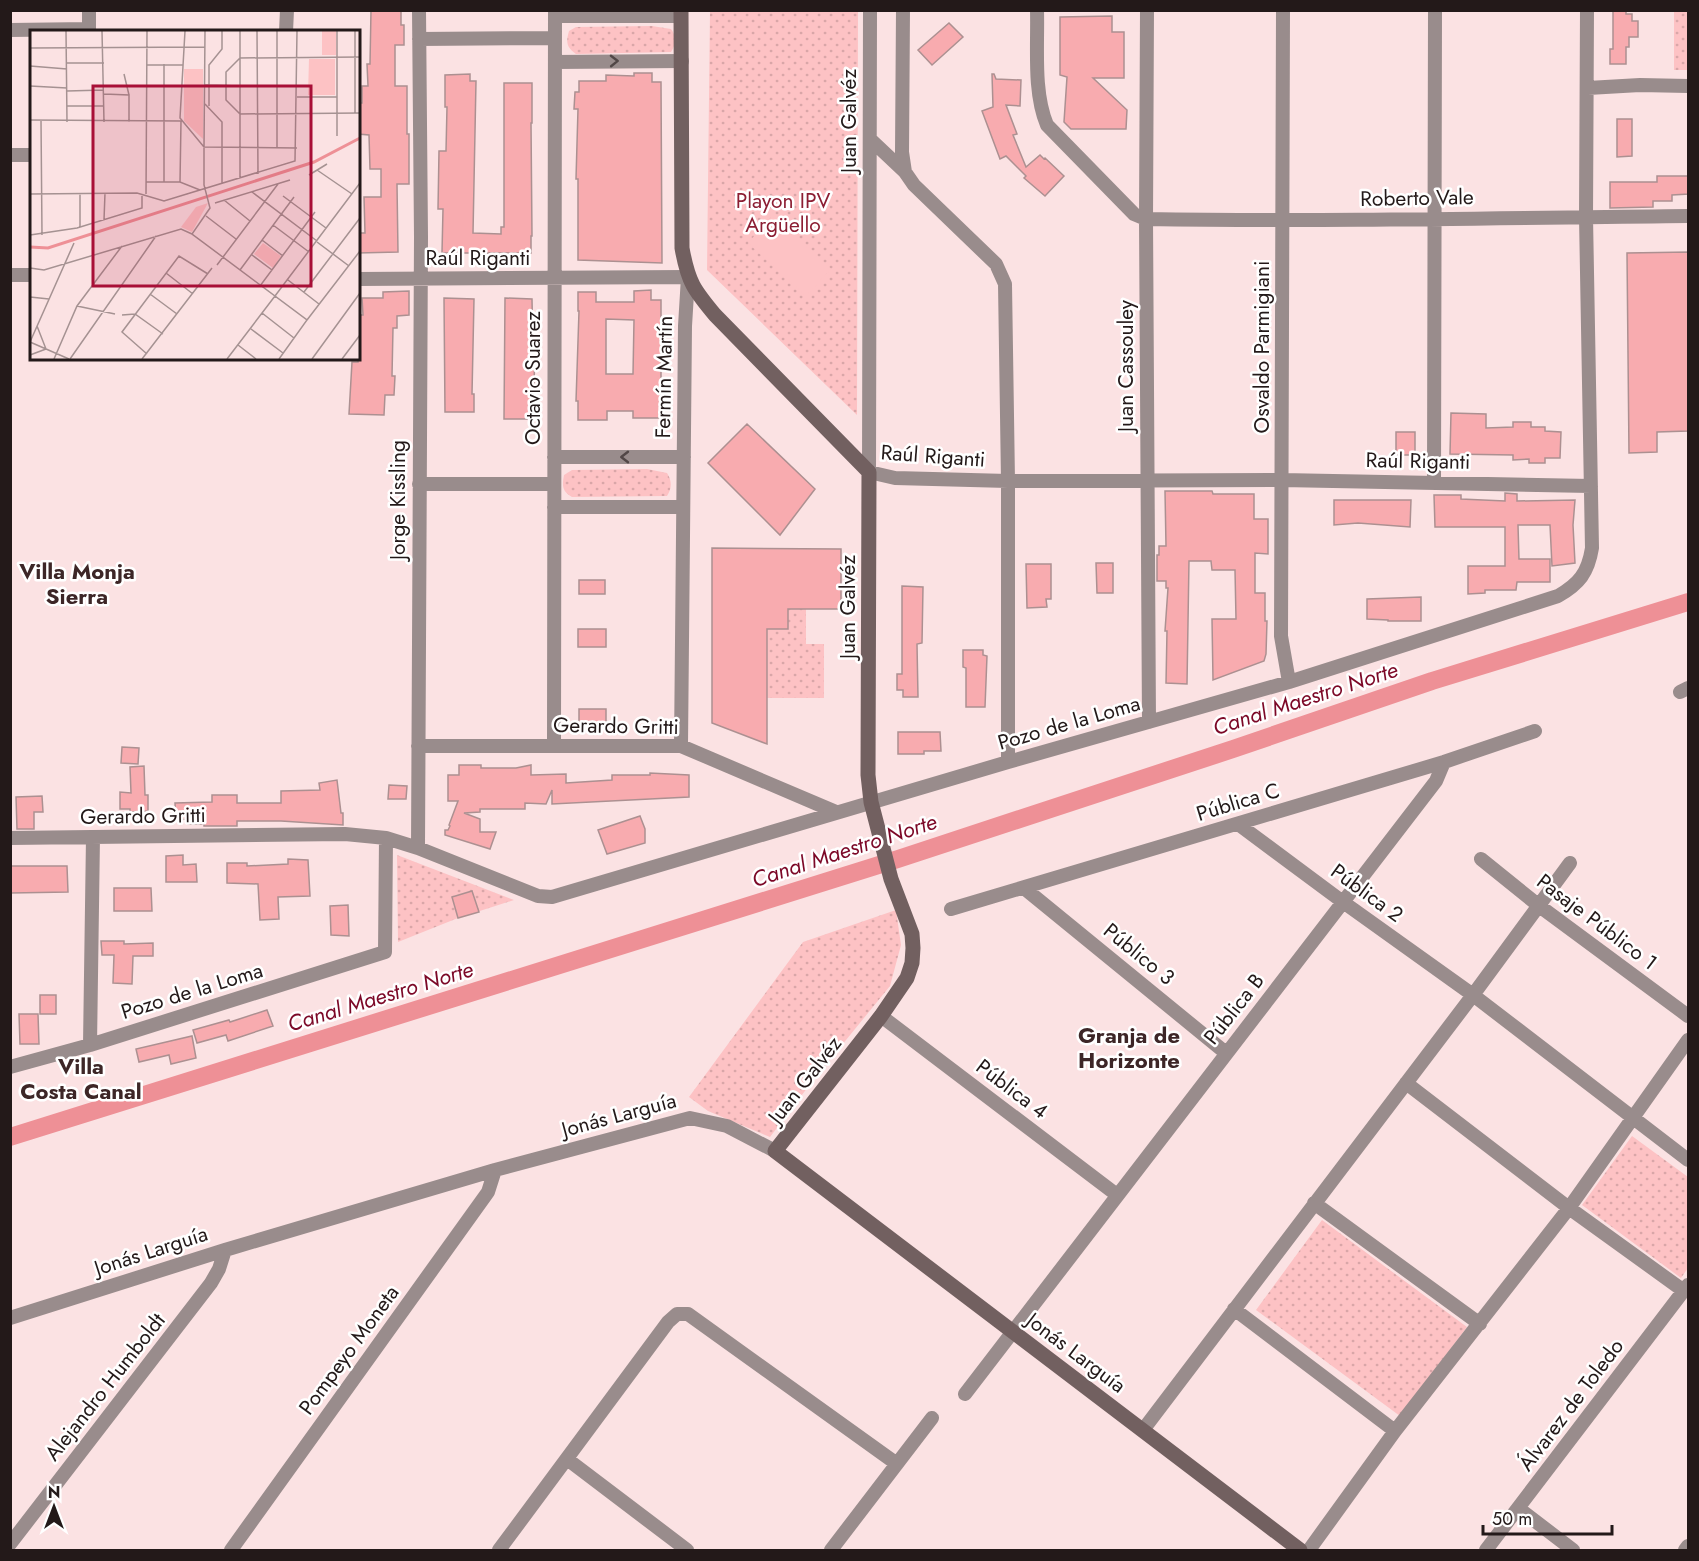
<svg xmlns="http://www.w3.org/2000/svg" width="1699" height="1561" font-family="Jost,sans-serif">
	<style>
		.park { fill: url(#park-dots) }
		.garden { fill: #fdc2c4 }
		.lines { fill: none; stroke-linecap: round; stroke-linejoin: round }
		.canal { stroke: #ee9096; stroke-width: 18 }
		.building { fill: #f8abaf; stroke: #ac9091; stroke-width: 1.5; fill-rule: evenodd }
		.street { stroke: #998c8c; stroke-width: 14 }
		.secondary { stroke: #726060; stroke-width: 15 }
		.oneway { stroke: #524747 }
		.labels { text-anchor: middle; stroke-width: 5; stroke-linejoin: round; paint-order: stroke }
		.street-label { font-size: 21px; fill: #231919; stroke: #fff }
		.park-label { font-size: 21px; fill: #8c1e33; stroke: #fff }
		.neighbourhood-label { font-size: 22px; font-weight: bold; fill: #3d2627; stroke: #fff }
		.water-label { font-size: 22px; font-style: italic; fill: #7c0827; stroke: #fff }
		.inset-river { fill: none; stroke: #ee9096; stroke-width: 3 }
		.inset-road { fill: none; stroke: #a59292; stroke-width: 1.5 }
		.view { fill: #a80f37; fill-opacity: 0.15; stroke: #a80f37; stroke-width: 3 }
		.inset-edge { fill: none; stroke: #231919; stroke-width: 3 }
	</style>
	<defs>
		<pattern id="park-dots" width="8" height="8" patternUnits="userSpaceOnUse" patternTransform="scale(1.5)"><rect width="8" height="8" fill="#fdc2c4"/><path d="M2 2h.1M6 6h.1" fill="none" stroke="#d9a6a8" stroke-width="1.8" stroke-linecap="round"/></pattern>
	</defs>
	<rect width="100%" height="100%" fill="#fbe2e3"/>
	<!-- park -->
	<path class="park" d="M710,11H858L857,415L707,270Z
		M1674,11H1688V70H1674Z
		M652,26L671,29C677,37 676,44 671,52L576,54C566,47 566,42 569,31L576,27Z
		M647,469L667,473C672,481 672,488 667,496L572,497C562,491 562,486 564,475L572,470Z
		M788,609H806V644H824V698H767V629H787Z
		M397,855L514,900L458,918L398,942Z
		M896,910L901,945L890,986L811,1083L770,1137L708,1111L689,1097L803,942Z
		M1632,1136L1688,1177V1268L1681,1278L1582,1205Z
		M1322,1220L1467,1327L1400,1416L1256,1310Z"/>
	<!-- garden -->
	<path class="garden" d="M772,216L831,269L806,296L748,243Z"/>
	<g class="lines">
		<!-- canal -->
		<path class="canal" d="M10,1137L898,859L1233,749L1432,681L1688,602"/>
	</g>
	<!-- building -->
	<path class="building" d="M371,10H401V25H404V45H395V86H407V134H409V184H397L398,252L358,253V233H365L364,197H381V169H370L369,135L358,134V103H362V86H368L367,64H370Z
		M1613,10H1626V14H1632V21H1638V37H1629V47H1626V64H1610V49H1613Z
		M1112,16V32H1124V78H1093L1127,110L1126,129H1071L1064,122L1067,77L1060,75V17Z
		M949,23L963,37L932,65L918,50Z
		M634,73H652V82H661L662,263L578,260V179H576L578,109H574L575,92H579V81H606V75L634,76Z
		M470,74V81H476L473,233L501,234V227H504V83H532V123H531L532,236H531V253H442L443,209H438L439,151H446L447,107H445V75Z
		M992,74H994L996,79L1021,80L1020,106L1006,105L1017,134L1013,135L1026,167L1040,155L1044,159L1045,158L1064,176L1045,196L1024,178L1026,176L1006,156L1000,159L982,111L993,107Z
		M1617,119H1632V156L1617,157Z
		M1657,176H1689V194L1672,195V201H1653V207L1610,208V182H1657Z
		M1689,252L1688,431L1657,432V452L1629,453L1627,253Z
		M651,290V300H661V418H633V411H607V420H578V401H576L579,311H578V292H596V302H634V291ZM606,319L634,320L633,374H606Z
		M409,291V315L397,316V328H393L392,376H395L394,395H385L384,415L349,414L352,362H358V315H363L362,298H383V292Z
		M444,298L474,299L472,394H474V412H445Z
		M505,298L532,299L533,350H535L533,419H504Z
		M1451,413L1486,414V428L1513,427V422H1531V427H1545V431L1561,432L1560,458H1545V463H1529V459L1513,460V455L1450,454Z
		M747,424L815,489L780,535L708,463Z
		M1396,432H1415V455H1396Z
		M1165,491H1212L1213,494H1254V519H1268V554L1255,553V593H1265V621H1267L1266,654L1264,661L1213,680L1212,619H1236L1235,570H1212L1211,561H1189L1187,684L1166,683L1167,631H1165L1168,588H1166V581H1157V555H1159V546H1166Z
		M1505,493L1517,494V501L1575,500L1573,525L1575,563L1552,566L1550,525H1518L1519,559H1550V582H1517L1516,590H1485V593L1468,594V566H1505V527H1435L1434,495H1461V499L1505,501Z
		M1334,500H1411L1410,527L1358,523L1334,525Z
		M712,548L841,549V609H788V629H767V744L712,723Z
		M1096,563H1113V593H1097Z
		M1026,564H1051V599H1046L1047,607L1027,608Z
		M579,580H605V594H579Z
		M902,586L923,587L922,643L917,644L918,697H903V690H897V674H902Z
		M1421,597V621H1388V620L1367,619V599Z
		M578,629H606V647H578Z
		M963,650H983V655L987,656L985,707H966V668L963,667Z
		M579,709H606V726L579,725Z
		M898,732H940L941,751H924V754H898Z
		M122,747L139,748L138,764L121,763Z
		M459,765H481V768H516L531,765V775L566,774V783L612,780V775H650V773L689,775V797L552,804V790L546,804L525,803V809H480V812L464,813L480,819V832H496L490,849L445,835V830H448L450,826L449,825L458,801H448V775H459Z
		M144,766L145,795H148V811L130,812V809H120V792L131,793L130,767Z
		M337,780L341,813H343V825L281,821H237V826H204V824H188V819L176,820L175,803L212,802V795H237V803H281V791L320,790L319,783Z
		M389,785L407,786L406,799H388Z
		M42,796L43,812H34V829H17L16,797Z
		M640,816L645,829V843L607,854L598,830Z
		M183,855V865L196,864L197,882H166V856Z
		M288,859L308,860L310,896L278,897L279,919L260,920L258,884L227,883V863H247V866L288,864Z
		M10,866H67L68,892L11,893Z
		M114,888H151L152,911H114Z
		M472,891L479,912L458,918L452,897Z
		M348,905L349,936L331,935L330,906Z
		M101,941H124V944L153,943V956H133L132,984L113,983L114,955H102Z
		M40,995H56V1014H40Z
		M267,1010L273,1026L228,1041L226,1035L197,1043L193,1030L229,1020L230,1022Z
		M19,1014H38L39,1044H20Z
		M192,1036L196,1058L171,1064L169,1055L139,1062L136,1049Z"/>
	<g class="lines">
		<!-- street -->
		<path class="street" d="M89,10V32
			M870,10L869,472L895,478L1008,481L1282,480L1591,486
			M903,10L902,152L905,172
			M1037,10C1038,46 1033,92 1047,125L1134,214L1146,219C1327,222 1508,218 1688,216
			M1147,10L1146,219L1149,722
			M1283,10L1281,636L1289,682
			M555,16H681
			M10,30L89,29
			M286,32L287,10
			M419,39L555,38
			M555,62L682,61
			M1588,88L1640,85L1688,86
			M870,139L905,172L914,185L996,264L1005,284L1008,481V762
			M10,155H32
			M10,275H32
			M358,279L688,277L685,326L681,746
			M554,457H684
			M1434,483L1435,10
			M419,484H554
			M554,507H683
			M1680,692L1688,688
			M554,745L555,10
			M418,746H681L836,812
			M1238,824L1343,902L1473,995L1688,1160
			M10,838L345,834L386,838L418,848L538,896L552,897L1008,762L1289,682L1558,596C1579,584 1588,573 1592,548L1586,217L1587,10
			M418,848L421,237L419,10
			M1481,859L1538,905L1688,1016
			M1024,888L1226,1053
			M951,909L1444,762L1535,731
			M881,1016L1117,1195
			M90,1045L93,837
			M10,1067L90,1045L385,952L386,838
			M1406,1083L1569,1208L1684,1291
			M1314,1203L1480,1324
			M1234,1309L1395,1431
			M10,1318L225,1250L495,1170L690,1118L727,1126L775,1151
			M965,1394L1436,781L1444,762
			M1143,1430L1473,995L1570,863
			M567,1459L687,1550
			M1518,1508L1573,1550
			M10,1544L211,1283L219,1269L225,1250
			M231,1550L488,1192L495,1170
			M499,1550L668,1322L677,1314H688L897,1464
			M831,1550L932,1418
			M1309,1550L1395,1431L1569,1208L1688,1040
			M1486,1550L1688,1285
			M1685,1550L1688,1546"/>
		<!-- secondary -->
		<path class="secondary" d="M681,10L682,248C688,282 694,290 715,315L869,472L868,775L871,802L891,879L912,934L913,948L912,963L907,978L881,1016L775,1151L1300,1550"/>
	</g>
	<!-- one-way arrows -->
	<defs><path id="oneway-chevron" d="M-2-3.5L2.5 0L-2 3.5" fill="none" stroke-width="1.6" stroke-linecap="round" stroke-linejoin="round" transform="scale(1.5)"/></defs>
	<g class="oneway">
		<use href="#oneway-chevron" transform="translate(614 61) rotate(-1)"/>
		<use href="#oneway-chevron" transform="translate(625 457) rotate(-180)"/>
	</g>
	<g class="labels">
		<!-- street labels -->
		<g class="street-label">
			<text transform="translate(849 121) rotate(-90)" y="7">Juan Galvéz</text>
			<text transform="translate(1417 198) rotate(-1)" y="7">Roberto Vale</text>
			<text x="478" y="265">Raúl Riganti</text>
			<text transform="translate(1262 347) rotate(-90)" y="7">Osvaldo Parmigiani</text>
			<text transform="translate(1126 366) rotate(-90)" y="7">Juan Cassouley</text>
			<text transform="translate(664 377) rotate(-89)" y="7">Fermín Martín</text>
			<text transform="translate(533 378) rotate(-90)" y="7">Octavio Suarez</text>
			<text transform="translate(933 456) rotate(4)" y="7">Raúl Riganti</text>
			<text transform="translate(1418 461) rotate(1)" y="7">Raúl Riganti</text>
			<text transform="translate(398 500) rotate(-90)" y="7">Jorge Kissling</text>
			<text transform="translate(848 607) rotate(-90)" y="7">Juan Galvéz</text>
			<text transform="translate(1069 723) rotate(-16)" y="7">Pozo de la Loma</text>
			<text transform="translate(616 726) rotate(1)" y="7">Gerardo Gritti</text>
			<text transform="translate(1238 802) rotate(-17)" y="7">Pública C</text>
			<text transform="translate(143 816) rotate(-1)" y="7">Gerardo Gritti</text>
			<text transform="translate(1367 893) rotate(36)" y="7">Pública 2</text>
			<text transform="translate(1597 922) rotate(37)" y="7">Pasaje Público 1</text>
			<text transform="translate(1139 954) rotate(39)" y="7">Público 3</text>
			<text transform="translate(192 991) rotate(-17)" y="7">Pozo de la Loma</text>
			<text transform="translate(1234 1009) rotate(-52)" y="7">Pública B</text>
			<text transform="translate(805 1080) rotate(-52)" y="7">Juan Galvéz</text>
			<text transform="translate(1012 1089) rotate(37)" y="7">Pública 4</text>
			<text transform="translate(619 1115) rotate(-15)" y="7">Jonás Larguía</text>
			<text transform="translate(151 1251) rotate(-18)" y="7">Jonás Larguía</text>
			<text transform="translate(349 1350) rotate(-54)" y="7">Pompeyo Moneta</text>
			<text transform="translate(1076 1353) rotate(37)" y="7">Jonás Larguía</text>
			<text transform="translate(105 1387) rotate(-52)" y="7">Alejandro Humboldt</text>
			<text transform="translate(1571 1405) rotate(-53)" y="7">Álvarez de Toledo</text>
		</g>
		<!-- park labels -->
		<g class="park-label">
			<text x="783" y="208">Playon IPV<tspan x="783" dy="24">Argüello</tspan></text>
		</g>
		<!-- neighbourhood labels -->
		<g class="neighbourhood-label">
			<text x="77" y="579">Villa Monja<tspan x="77" dy="25">Sierra</tspan></text>
			<text x="1129" y="1043">Granja de<tspan x="1129" dy="25">Horizonte</tspan></text>
			<text x="81" y="1074">Villa<tspan x="81" dy="25">Costa Canal</tspan></text>
		</g>
		<!-- water labels -->
		<g class="water-label">
			<text transform="translate(1305 698) rotate(-18)" y="8">Canal Maestro Norte</text>
			<text transform="translate(844 850) rotate(-18)" y="8">Canal Maestro Norte</text>
			<text transform="translate(380 996) rotate(-17)" y="8">Canal Maestro Norte</text>
		</g>
	</g>
	<!-- overview -->
	<g transform="translate(30 30)">
		<rect width="330" height="330" fill="#fbe2e3"/>
		<path d="M292,1H306V25H292ZM279,29H305V65H278ZM154,39H173V109L154,91ZM178,173L162,202L151,197L166,177ZM233,213L251,226L243,238L224,224Z" fill="#fdc2c4"/>
		<path d="M279,35H290V63L279,64Z" fill="#fdc2c4"/>
		<path class="inset-river" d="M0,217L18,218L284,132L330,108"/>
		<path class="inset-road" d="M36,1L37,92M72,1L74,92M155,1L150,88L174,117V155L180,178L162,204L277,290L249,329M175,1L174,117L267,118M210,1V149M227,1L228,144M325,1V83M0,18L175,17M330,27L210,28L196,42V70L210,84L330,83M37,33H74M117,35H153M0,36L37,39M94,44L99,65M175,55H179V35L192,19V1M0,56L37,58M37,61L74,60M74,64L99,65V92M267,67H307M175,74L192,92V154M37,76H74M179,76V55L210,56M0,90L151,91L150,152M11,90L12,205M307,106V1M247,118V1M287,140L322,164M279,145L297,134M116,152H150L170,160M134,152V34M222,162L287,211M0,164L107,163L134,171L265,131L267,1M116,164L117,1M253,166L296,198M194,170L220,191M185,173L260,150M176,186L206,209M74,190L75,163M243,195L279,222M50,197V164M0,205L47,198L112,178V164M232,210L253,226M287,212L319,236M222,225L242,240M187,235L248,154M0,238L14,240L151,199L162,204M210,240L264,167M136,243L163,264M258,250L289,274M230,256L285,182M274,262L330,188M120,264L147,284M245,266L330,153M0,267L19,269M47,276L85,284M232,283L264,308M92,285L105,284L133,304M277,290L330,221M221,299L253,323M0,312L44,213M0,312L39,329M208,315L226,329M117,324L92,302L149,226L178,244M0,325L16,319L7,296M24,329L47,276L92,216M40,329L126,206M112,329L182,238M197,329L245,266M282,329L330,263M312,329L330,305"/>
		<path class="view" d="M63,56H281V256H63Z"/>
		<rect width="330" height="330" class="inset-edge"/>
	</g>
	<!-- border -->
	<rect width="1699" height="1561" fill="none" stroke="#231919" stroke-width="24"/>
	<!-- north arrow -->
	<g transform="translate(54 1507)" stroke="#ffffff" stroke-width="4.5" paint-order="stroke">
	<path d="M0-4.5L10 22L0 15L-10 22Z" fill="#231919"/>
	<text y="-9" font-size="16" font-weight="bold" text-anchor="middle" fill="#231919">N</text>
	</g>
	<!-- scale -->
	<path d="M1483 1525v9h129v-9" fill="none" stroke="#231919" stroke-width="3"/>
	<text x="1492" y="1525" font-size="18" fill="#231919" stroke="#ffffff" stroke-width="4.5" paint-order="stroke">50 m</text>
</svg>
